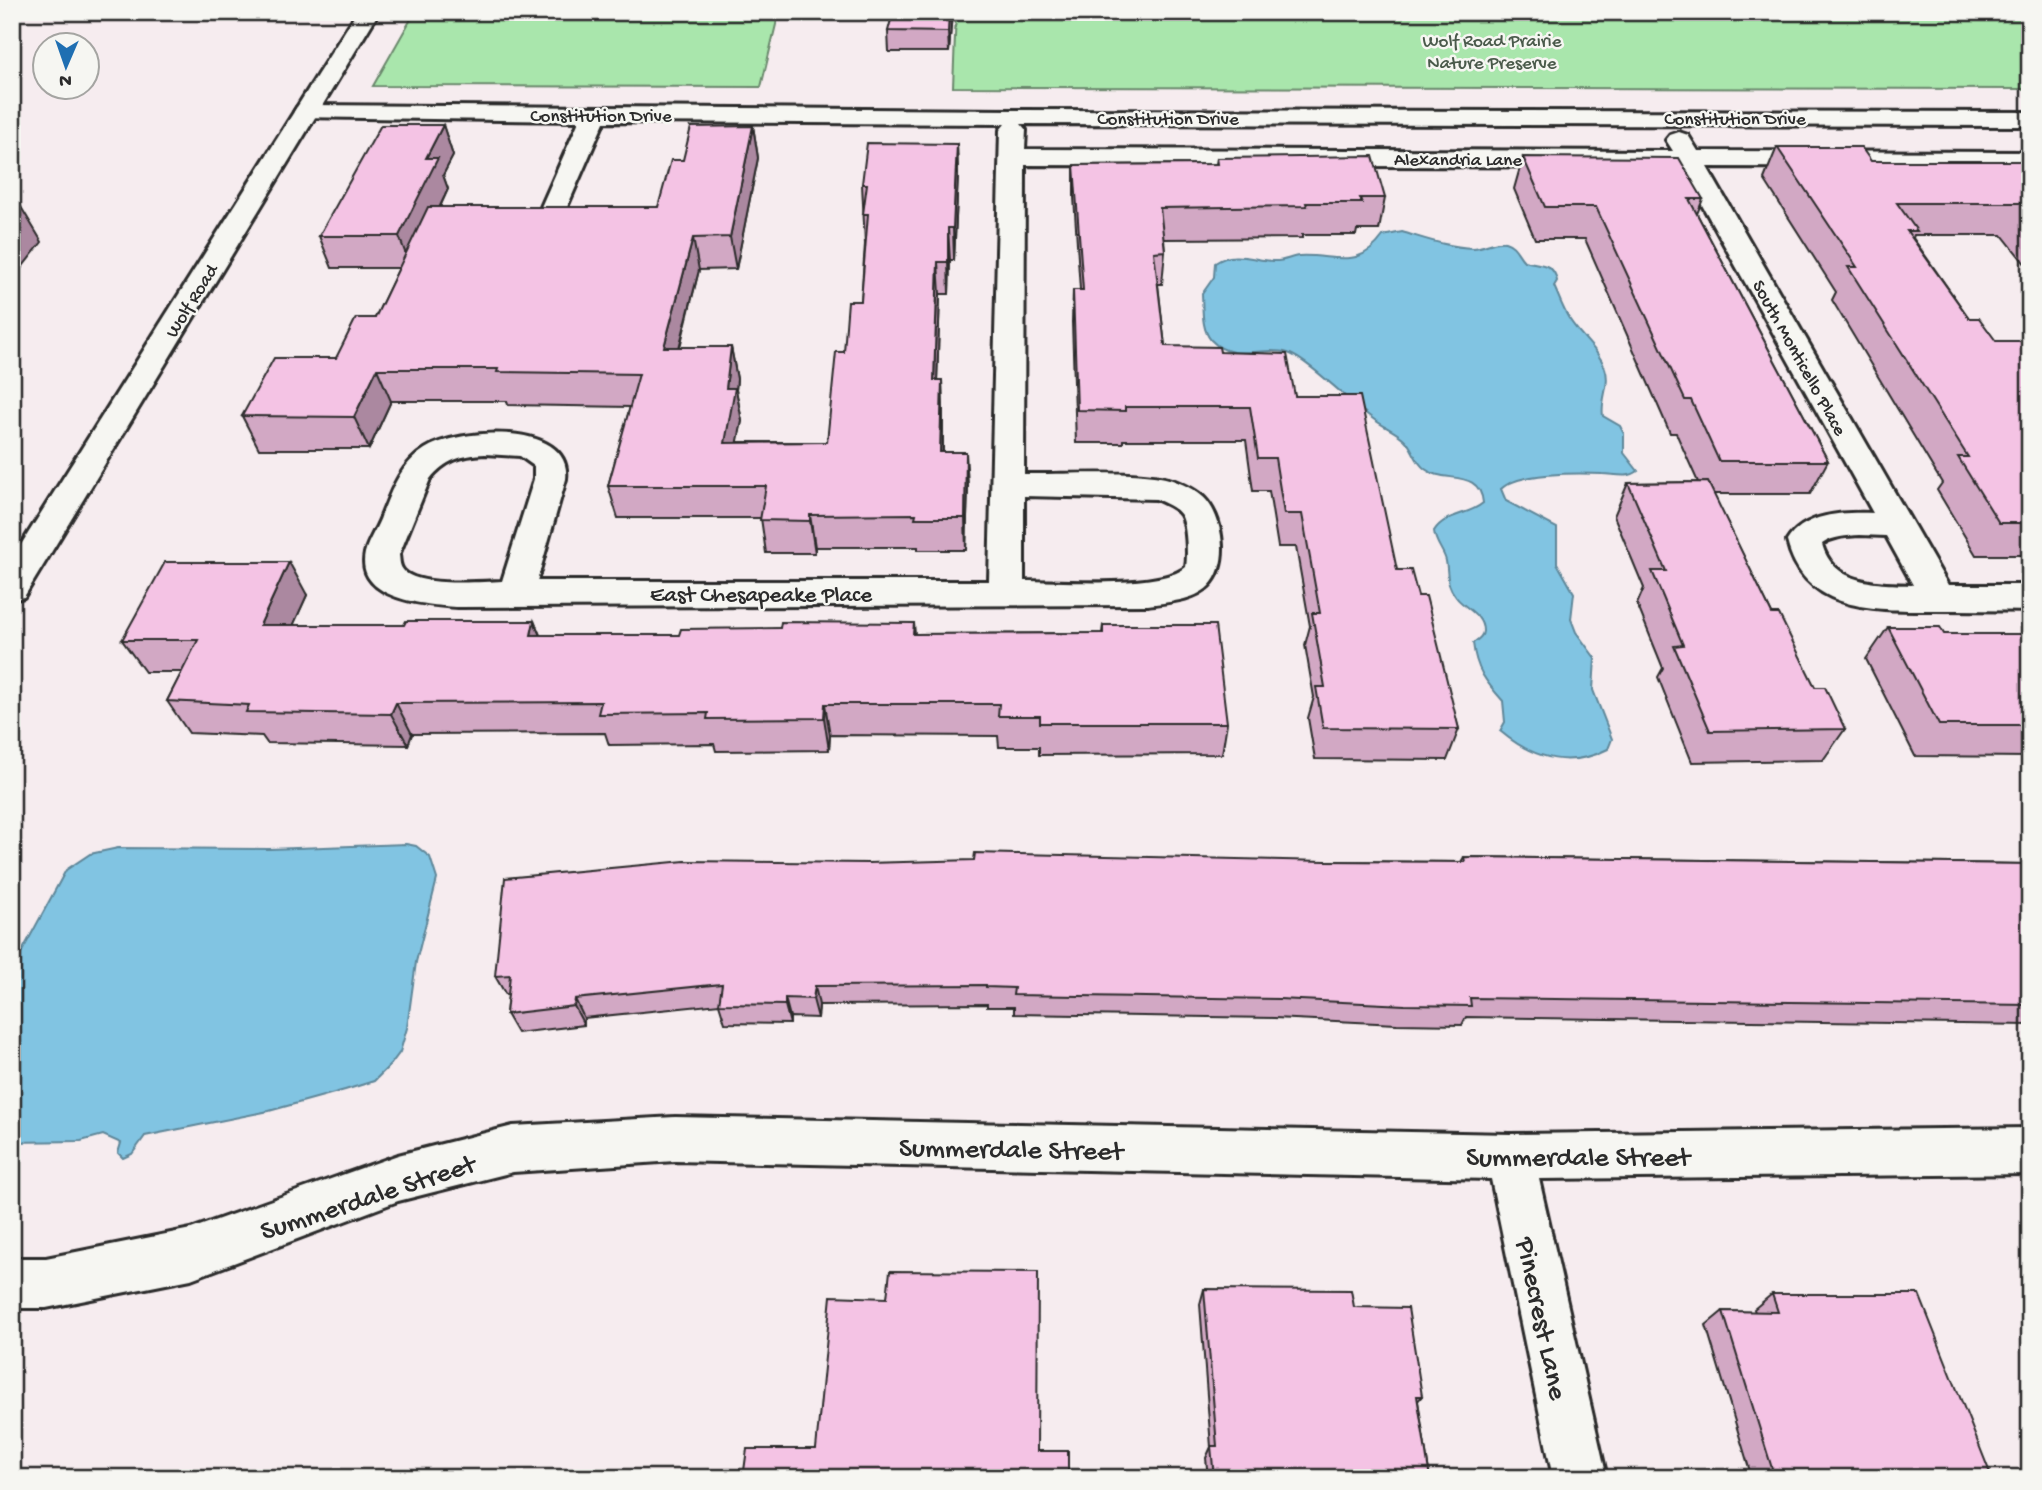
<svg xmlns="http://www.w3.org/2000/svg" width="2042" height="1490" font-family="'Gochi Hand',sans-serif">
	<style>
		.green { fill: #a9e6ac; stroke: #6a886c; stroke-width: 2 }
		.water { fill: #81c4e2; stroke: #5f8799; stroke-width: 2 }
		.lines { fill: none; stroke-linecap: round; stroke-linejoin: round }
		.minor-casing { stroke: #2b2b2b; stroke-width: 6 }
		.secondary-casing { stroke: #2b2b2b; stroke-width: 6 }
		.minor { fill: #f6f6f2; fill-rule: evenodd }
		.secondary { fill: #f6f6f2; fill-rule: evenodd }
		.wall { fill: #d2a8c4; stroke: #2b2b2b; stroke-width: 2 }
		.shaded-wall { fill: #ab88a0; stroke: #2b2b2b; stroke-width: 2 }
		.building { fill: #f4c3e4; stroke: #2b2b2b; stroke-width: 2 }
		.labels { text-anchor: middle; stroke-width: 5; stroke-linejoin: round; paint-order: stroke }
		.far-park-label { font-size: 19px; fill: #4a5a4b; stroke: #f6f6f2 }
		.far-street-label { font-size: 19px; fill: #2b2b2b; stroke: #f6f6f2 }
		.street-label { font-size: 23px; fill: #2b2b2b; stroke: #f6f6f2 }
		.near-street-label { font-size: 28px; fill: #2b2b2b; stroke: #f6f6f2 }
	</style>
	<rect width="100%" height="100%" fill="#f6ecef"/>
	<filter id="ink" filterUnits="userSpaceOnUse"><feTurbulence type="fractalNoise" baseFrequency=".0143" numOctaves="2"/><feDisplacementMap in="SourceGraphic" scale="14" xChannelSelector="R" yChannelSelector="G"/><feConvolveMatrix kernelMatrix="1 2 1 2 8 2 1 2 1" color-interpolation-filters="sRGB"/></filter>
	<g filter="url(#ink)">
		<!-- green -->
		<path class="green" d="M415,12H779L761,87L373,86Z
			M956,12H2030V89L953,87Z"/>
		<!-- water -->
		<path class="water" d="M1402,232C1426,239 1447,247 1473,248C1484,248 1494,240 1505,242C1516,245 1517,254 1524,261C1538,265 1554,262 1557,281L1554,286C1558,295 1564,312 1570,320C1580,336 1598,349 1605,368C1611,384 1600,400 1603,416L1620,426L1624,434V453L1638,471C1628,479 1614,474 1602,474C1578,473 1518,472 1501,489L1506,501L1557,528V563L1574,593L1571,619L1576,632L1595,658L1593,690L1612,739L1608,749C1569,769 1532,758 1500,731L1505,722L1503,701C1486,682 1476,670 1473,643C1477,640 1483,637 1483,631C1483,614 1464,608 1456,597C1445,583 1449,576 1446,561C1444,551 1435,543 1434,531C1445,513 1468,516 1483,503C1480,468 1444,484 1425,469C1414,461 1414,448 1404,439C1395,431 1382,426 1372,418C1352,404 1307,359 1288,353C1261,345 1234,364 1211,340C1201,329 1203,308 1202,294L1214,277L1215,263C1233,250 1253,260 1273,261C1283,262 1290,257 1299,256C1334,254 1358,271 1383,236Z
			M406,844L416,846L430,857L437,879L416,962L407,1028L400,1052L391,1064L374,1081L345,1090L269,1111L145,1136L132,1154L123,1158L118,1153L121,1143L103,1135L81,1141L12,1142V970L66,870L90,854L118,848L269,849Z"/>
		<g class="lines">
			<!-- minor casing -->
			<g class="minor-casing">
				<path id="minor" d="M306,105L1013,110L2030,112V126L1021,124L1026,130L1025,149L1673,151L1666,140L1670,135L1679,132L1688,135L1698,151L2030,152V168L1707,167L1948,585H2030V611C1997,610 1965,610 1933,610C1874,610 1804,612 1787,541C1804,513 1843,512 1873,513L1681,167L1025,165L1024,474C1061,475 1143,469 1175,481C1185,485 1200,492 1207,501C1224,522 1229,566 1209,586C1194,601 1167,602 1148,605L458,607C428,605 355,600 365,553C368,540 378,527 382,514C392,489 401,464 425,449C457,428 573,420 566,479L537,581H989L1000,130L1005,124L604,122L567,207L563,213L554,215L545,213L541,207L579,121L297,117L294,112L297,107ZM485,454L520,456L534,466V479L502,581C480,582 419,587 404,571C399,566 400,561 399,555L430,479C445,460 462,455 485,454ZM1024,496L1156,499C1164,503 1176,507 1181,515C1187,524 1188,556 1186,567C1162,589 1059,581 1024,581ZM1860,535L1886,536L1913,585C1878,584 1833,585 1822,544C1834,536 1846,536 1860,535Z
					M675,1117L1510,1134L2030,1128V1174L1539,1179L1607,1478H1553L1491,1179L675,1161L513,1172L398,1201L191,1279L46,1308H12V1258H46L191,1229L398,1155L513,1126Z"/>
			</g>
			<!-- secondary casing -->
			<g class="secondary-casing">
				<path id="secondary" d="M357,12H379L24,597L12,600V559Z"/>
			</g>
			<!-- minor -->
			<use href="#minor" class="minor"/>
			<!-- secondary -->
			<use href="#secondary" class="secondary"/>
		</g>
		<!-- wall -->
		<path class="wall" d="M952,12L949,52H889L888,31Z
			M443,125L453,156L443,175L448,189L440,207H658L683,160L753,126L758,158L736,269L699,270L680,347H731L737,379L736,390L742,421L737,442H827L844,352L861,301L865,244L862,184L957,144L958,175L954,260H950L949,294H940L937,380H942L943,413V452L968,485L966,550H918V547H815V553H766L761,518H618L608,486L630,407L508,405L507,401H391L369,449H259L242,416L336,358L375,318L399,268H332L319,236Z
			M1777,147L1871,161L2030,167V270L2002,235H1914L1913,238L1969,318L1996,341H2030V549L2025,555H1976L1937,490L1942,483L1832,300L1836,292L1764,179Z
			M1523,157L1703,199L1697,214L1828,461L1810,494H1713L1772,614L1815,687L1845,729L1823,760L1692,762L1658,677L1663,668L1637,604L1644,588L1614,516L1628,483L1698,482L1676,433H1670L1585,239H1535L1514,189Z
			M1217,158L1385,198L1379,230H1357L1356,235H1302V238L1164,239L1165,251L1162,284H1158L1165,346L1220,352L1295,396L1397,570L1418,596L1459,729L1447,760L1315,759L1308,718L1314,697L1305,645L1310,626L1296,547H1278L1269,491H1253L1246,440H1123V443H1076L1072,322L1073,290H1080L1074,197V165L1216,164Z
			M307,595L293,625H404L534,621L540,635H679L780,628L914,623L915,634L1102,633L1103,625L1227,723L1222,754L1039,755V747H999L998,736L830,735L829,750L716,751L714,744L609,745L605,733L412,734L408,745L267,743L262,736L189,733L167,701L182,672H145L122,640Z
			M1888,627L1944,634H2030V755L2029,757L1915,756L1866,659Z
			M1464,857L2030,864V1025L1466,1017L1462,1025L1397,1024L1274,1018L1014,1014V1007H987V1004L819,1005L818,1018L790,1017V1024L725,1023L719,1004L584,1018V1025L517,1033L506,1014L508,995H506L495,976L868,863L1325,861L1461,862Z
			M1204,1289L1354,1307L1422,1396L1418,1401L1430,1478H1208L1206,1458L1211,1447L1200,1304Z
			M1772,1294L1992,1478H1752L1706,1325L1723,1311L1755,1312L1754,1309Z"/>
		<!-- shaded-wall -->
		<path class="shaded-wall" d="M949,12H952L949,52L948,32Z
			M443,125L453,156L443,175L448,189L411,268L399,236L426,158Z
			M753,126L758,158L736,269L730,237Z
			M957,144L958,175L954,260L953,228Z
			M18,202L42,242L12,280V209Z
			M948,228L950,260L949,294L948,262Z
			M693,238L699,270L671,379L664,347Z
			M938,262L940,294L936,413L934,380Z
			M731,347L737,379L736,390L742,421L731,475L725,443L726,388Z
			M377,369L391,401L369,449L354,417Z
			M942,380L943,413L942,485L940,452Z
			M966,452L968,485L966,550L965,518Z
			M810,515L815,547V553L810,521Z
			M289,562L307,595L279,657L260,625Z
			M534,621L547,653L531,635Z
			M396,703L412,734L408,745L391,714Z
			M825,704L830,735L829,750L824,718Z
			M815,986L819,1005L818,1018L813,999Z
			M785,998L790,1017V1024L785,1005Z
			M575,999L584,1018V1025L574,1006Z"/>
		<!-- building -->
		<path class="building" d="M893,12H949L948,32L888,31Z
			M381,125H443L426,158H438L399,236H319Z
			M753,126L730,237L693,238L664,347H731L726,388H735L725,443L827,442L836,352H844L848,301H861L868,214H863L867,184H862L867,143L957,144L953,228H948V262H938L934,380H942L940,452H966L965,518H915L916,514L810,515V521L760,520L766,486H608L639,374L497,372L498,369H377L354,417L242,416L274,358H336L356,318H375L428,207H658L671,160H683L691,127Z
			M1777,147H1861L1871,161H2025L2030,167V214L2021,203H1897L1917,231H1907L1969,318H1979L1996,341H2030V523H1999L1958,457H1968L1848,267H1857Z
			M1373,156L1385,198H1360L1362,203H1306L1307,206L1160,208L1165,251L1154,252L1165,346L1219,347L1220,352L1287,354L1295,396H1360L1397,570H1411L1418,596H1426L1459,729L1323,728L1316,687H1325L1312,613H1320L1302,514H1284L1275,458H1258L1250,407H1125V411L1077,410L1073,290H1083L1074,165L1218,164L1217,158Z
			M1523,157L1679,158L1703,199H1689L1828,461H1719L1691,400H1685L1596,207H1545Z
			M12,202H18L12,209Z
			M1708,482L1772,614H1779L1815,687H1825L1845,729L1710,731L1674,646L1683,645L1652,571H1666L1628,483Z
			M165,562H289L260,625H404L406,621H534L531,635H679L681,629L780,628L781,622L914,623L913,634L1103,633V625H1215L1227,723H1040V716H998L999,704H825L824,718L707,719L708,713L598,714L601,702L396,703L391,714L246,712L249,705L167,701L198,640H122Z
			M1888,627H1940L1944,634H2030V725H1939Z
			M975,853L1325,861L1465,862L1464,857L2030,864V1005L1470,998L1471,1006L1405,1005L1279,999L1013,995L1014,988L986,987V985L815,986L813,999L785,998V1005L719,1004L722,984L575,999L574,1006L506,1014L510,975L495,976L505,878L685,861L868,863L974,860Z
			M890,1271L1038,1272L1037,1451H1068V1478H743L747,1449H816L831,1296L887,1298Z
			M1204,1289L1351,1290L1354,1307L1408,1308L1422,1396H1417L1430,1478H1214L1211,1446H1217Z
			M1772,1294H1919L1992,1478H1775L1723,1311L1778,1312Z"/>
	</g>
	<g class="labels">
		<!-- far-park labels -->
		<g class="far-park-label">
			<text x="1492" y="46">Wolf Road Prairie<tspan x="1492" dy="22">Nature Preserve</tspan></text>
		</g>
		<!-- far-street labels -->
		<g class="far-street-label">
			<text x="601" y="121">Constitution Drive</text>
			<text x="1168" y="124">Constitution Drive</text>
			<text x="1735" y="124">Constitution Drive</text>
			<text x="1458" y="165">Alexandria Lane</text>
			<text transform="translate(190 300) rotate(-58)" y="7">Wolf Road</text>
			<text transform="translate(1801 357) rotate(61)" y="7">South Monticello Place</text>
		</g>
		<!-- street labels -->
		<g class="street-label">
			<text x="761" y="601">East Chesapeake Place</text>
		</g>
		<!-- near-street labels -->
		<g class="near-street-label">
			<text transform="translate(1011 1147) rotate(1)" y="10">Summerdale Street</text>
			<text x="1578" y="1165">Summerdale Street</text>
			<text transform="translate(367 1195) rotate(-18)" y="10">Summerdale Street</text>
			<text transform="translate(1544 1318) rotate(78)" y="10">Pinecrest Lane</text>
		</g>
	</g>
	<!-- margin -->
	<rect width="2042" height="1490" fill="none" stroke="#f6f6f2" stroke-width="42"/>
	<rect x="21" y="21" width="2000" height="1448" fill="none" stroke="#2b2b2b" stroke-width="2.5" filter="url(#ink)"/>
	<!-- north arrow -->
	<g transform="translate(66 66) rotate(182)"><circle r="33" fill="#f6f6f2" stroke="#a5a5a2" stroke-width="2"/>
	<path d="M0-5L12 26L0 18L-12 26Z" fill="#1f6fb2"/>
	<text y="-10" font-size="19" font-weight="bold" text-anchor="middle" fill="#2b2b2b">N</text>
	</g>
</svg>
